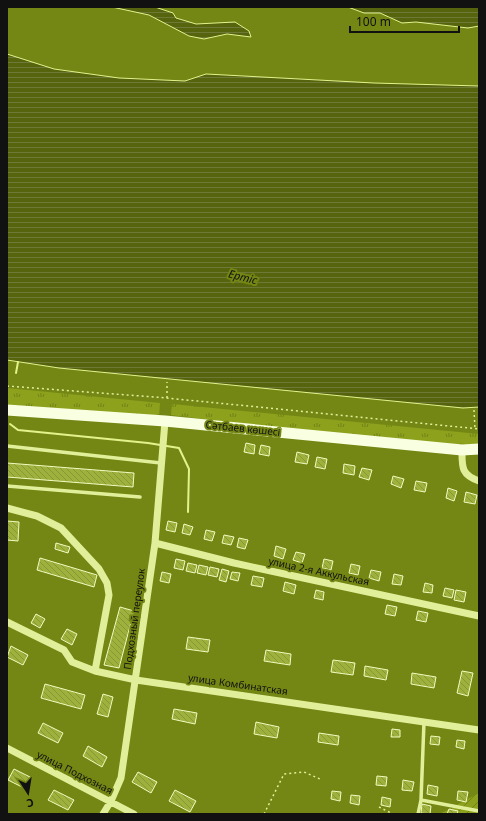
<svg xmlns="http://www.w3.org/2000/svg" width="486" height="821" font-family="'Noto Sans',sans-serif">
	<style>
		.park { fill: url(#park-tufts) }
		.garden { fill: url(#garden-furrows) }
		.water { fill: url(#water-rules); stroke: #e4f28c }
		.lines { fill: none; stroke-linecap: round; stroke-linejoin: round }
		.stream { stroke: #e4f28c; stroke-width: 2 }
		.building { fill: url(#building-back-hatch); stroke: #f2fbc0 }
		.path { stroke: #e2ef9a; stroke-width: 1.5; stroke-dasharray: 2 3; stroke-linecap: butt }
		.service { stroke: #e2ef9a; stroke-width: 3.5 }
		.minor { stroke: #e2ef9a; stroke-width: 7 }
		.primary { stroke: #f9ffe1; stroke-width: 11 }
		.labels { text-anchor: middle; stroke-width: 4; stroke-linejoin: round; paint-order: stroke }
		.street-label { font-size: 10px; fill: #111; stroke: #748714 }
		.water-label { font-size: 11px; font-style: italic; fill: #111; stroke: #748714 }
	</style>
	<defs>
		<pattern id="park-tufts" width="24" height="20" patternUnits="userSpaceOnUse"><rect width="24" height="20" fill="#8da11c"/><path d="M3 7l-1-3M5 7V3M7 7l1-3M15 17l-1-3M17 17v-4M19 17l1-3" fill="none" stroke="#728217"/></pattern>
		<pattern id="garden-furrows" width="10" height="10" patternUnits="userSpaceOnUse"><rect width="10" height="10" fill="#8da11c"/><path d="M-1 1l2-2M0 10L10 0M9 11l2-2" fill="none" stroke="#728217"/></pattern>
		<pattern id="water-rules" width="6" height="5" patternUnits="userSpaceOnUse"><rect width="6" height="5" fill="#55640d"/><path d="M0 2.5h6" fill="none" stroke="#6e7938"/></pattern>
		<pattern id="building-back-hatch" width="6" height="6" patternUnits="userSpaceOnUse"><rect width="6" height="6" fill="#9fb13d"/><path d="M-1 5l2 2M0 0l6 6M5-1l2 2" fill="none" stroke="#889735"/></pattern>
	</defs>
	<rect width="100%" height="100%" fill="#748714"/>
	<!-- park -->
	<path class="park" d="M7,388L160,403L159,416L7,405Z
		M172,404L479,434V446L408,445L171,415Z"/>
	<!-- garden -->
	<path class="garden" d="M479,793V814H440Z"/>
	<!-- water -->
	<path class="water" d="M112,7H155L173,13L176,18L196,24L235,22L249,31L251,37L227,34L204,39L189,36L149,15Z
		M348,7H479V26L468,28L416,22L402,23L380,13H364Z
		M7,54L54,69L119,78L185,81L206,74L374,83L479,86V407L463,408L59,368L7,360Z"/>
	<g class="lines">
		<!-- stream -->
		<path class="stream" d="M16,373L18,362
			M10,424L18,430L148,443L179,448L189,469L188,512"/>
	</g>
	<!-- building -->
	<path class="building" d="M246,443L255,445L254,454L244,452Z
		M261,445L270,447L269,456L259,454Z
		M297,452L309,455L307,464L295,462Z
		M317,457L327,459L325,469L315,467Z
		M7,463L134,473L133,487L7,477Z
		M344,464L355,466L354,475L343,473Z
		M362,468L372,470L369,480L359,477Z
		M393,476L404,479L401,488L391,484Z
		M416,481L427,483L425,492L414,490Z
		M448,488L457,491L454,501L446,498Z
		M466,492L477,495L475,504L464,502Z
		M7,521L19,522L18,541L7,540Z
		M168,521L177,523L175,532L166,530Z
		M184,524L193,527L190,535L182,533Z
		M206,530L215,532L212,541L204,539Z
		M224,535L234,537L231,545L222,543Z
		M239,538L248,540L245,549L237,547Z
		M56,543L70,547L68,553L55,549Z
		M276,546L286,549L283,559L274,556Z
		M296,552L305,554L302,563L293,560Z
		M40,558L97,575L94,587L37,570Z
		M176,559L185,561L183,570L174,568Z
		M324,559L333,561L331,570L322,568Z
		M188,563L197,565L195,573L186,571Z
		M351,564L360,566L358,575L349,573Z
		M199,565L208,567L206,575L197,573Z
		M210,567L219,569L217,577L208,575Z
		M222,569L229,571L226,582L219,580Z
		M371,570L381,572L379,581L369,578Z
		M162,572L171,574L169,583L160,581Z
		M232,572L240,573L238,581L230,579Z
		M394,574L403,576L401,585L392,584Z
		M253,576L264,578L262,587L251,585Z
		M285,582L296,585L294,594L283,591Z
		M425,583L433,585L432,593L423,592Z
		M445,588L454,590L452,598L443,596Z
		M316,590L324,592L323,600L314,598Z
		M456,590L466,592L464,602L454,600Z
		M387,605L397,607L395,616L385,614Z
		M120,607L134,611L119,668L104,665Z
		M418,611L428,613L426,622L416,620Z
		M36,614L45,619L40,628L31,623Z
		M67,629L77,634L72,645L61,639Z
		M188,637L210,640L208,652L186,649Z
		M11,646L28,655L23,665L7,657Z
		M266,650L291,654L290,665L264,661Z
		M333,660L355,663L353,675L331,672Z
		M365,666L388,670L386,680L364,676Z
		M462,671L473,673L468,696L457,693Z
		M412,673L436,677L434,688L411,684Z
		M45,684L85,695L81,709L41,698Z
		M103,694L113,697L108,717L97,714Z
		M174,709L197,713L195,724L172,719Z
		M256,722L279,727L277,738L254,734Z
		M43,723L63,733L58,743L38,733Z
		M392,729L400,730V737H391Z
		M319,733L339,736L338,745L318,742Z
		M431,736L440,737L439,745L430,744Z
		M457,740L465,741L464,749L456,747Z
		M88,746L107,757L102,767L83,756Z
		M14,769L32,778L26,789L8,780Z
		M138,772L157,782L151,793L132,782Z
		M377,776L387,777L386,786L376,785Z
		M403,780L414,782L412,791L402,790Z
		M428,785L438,787L437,796L427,794Z
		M54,790L74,800L68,810L48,800Z
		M175,790L196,801L190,812L169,801Z
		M332,791L341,792L340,801L331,799Z
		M458,791L468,792L466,802L457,800Z
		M351,795L360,796L359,805L350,803Z
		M382,797L391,799L390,807L381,805Z
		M422,804L431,806L430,814L421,813Z
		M449,809L458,811L457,814H447Z"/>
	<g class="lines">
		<!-- path -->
		<path class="path" d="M7,386L167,398L479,429
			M167,398V382
			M474,410L475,429
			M379,807L393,814
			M264,814L284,774L304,772L320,779"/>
		<!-- service -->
		<path class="service" d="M7,446L161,463
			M7,486L140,497
			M424,722L421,800L479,811
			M418,814L421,800"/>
		<!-- minor -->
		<path class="minor" d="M462,450C462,467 461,475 479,481
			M7,508L37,516L61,528L99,569L107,583L109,595L95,671
			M155,543L234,563L479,616
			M7,622L64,650L72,662L95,671L136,680L479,730
			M7,748L134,814
			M103,814L111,801L121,778L155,543L165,421"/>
		<!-- primary -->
		<path class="primary" d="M7,410L165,421L462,450L479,449"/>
	</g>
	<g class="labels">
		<!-- street labels -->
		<g class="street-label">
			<text transform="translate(243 428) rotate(6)" y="4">Сәтбаев көшесі</text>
			<text transform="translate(319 571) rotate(12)" y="4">улица 2-я Аккульская</text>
			<text transform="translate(134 619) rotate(-82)" y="4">Подхозный переулок</text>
			<text transform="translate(238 684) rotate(8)" y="4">улица Комбинатская</text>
			<text transform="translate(75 772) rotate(27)" y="4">улица Подхозная</text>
		</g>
		<!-- water labels -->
		<g class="water-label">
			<text transform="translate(243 277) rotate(14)" y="4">Ертіс</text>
		</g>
	</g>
	<!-- border -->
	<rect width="486" height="821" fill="none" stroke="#111111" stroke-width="16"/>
	<!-- north arrow -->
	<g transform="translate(28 793) rotate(168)" stroke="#748714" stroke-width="3" paint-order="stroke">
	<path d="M0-3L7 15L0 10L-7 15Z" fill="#111111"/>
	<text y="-6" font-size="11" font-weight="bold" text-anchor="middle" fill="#111111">С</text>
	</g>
	<!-- scale -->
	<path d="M350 26v6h109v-6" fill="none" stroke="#111111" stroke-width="2"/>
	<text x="356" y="26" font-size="12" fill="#111111" stroke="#748714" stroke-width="3" paint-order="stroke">100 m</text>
</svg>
